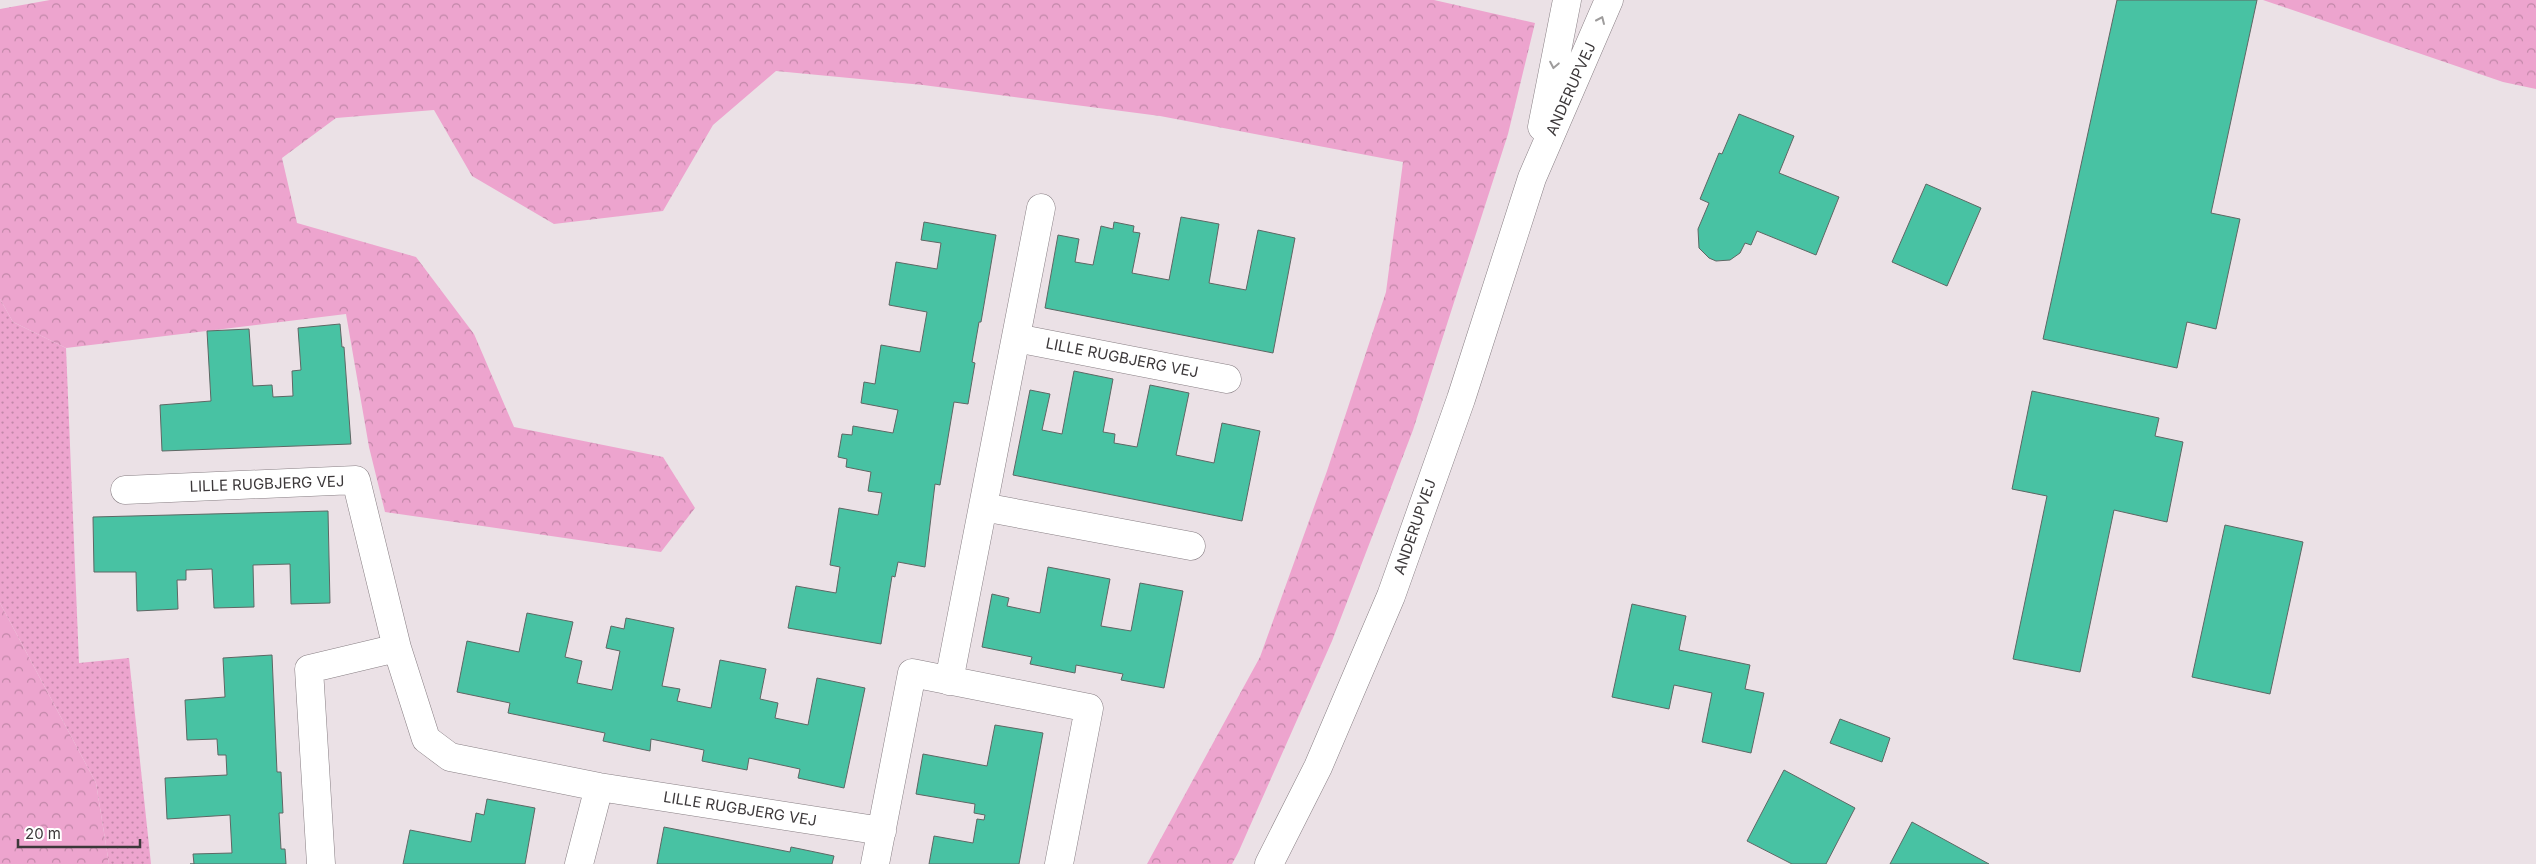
<svg xmlns="http://www.w3.org/2000/svg" width="2536" height="864" font-family="Inter,sans-serif">
	<style>
		.forest { fill: url(#forest-crowns) }
		.park { fill: url(#park-dots) }
		.building { fill: #48c2a3; stroke: #5e6764 }
		.lines { fill: none; stroke-linecap: round; stroke-linejoin: round }
		.street-casing { stroke: #887f84; stroke-width: 29 }
		.secondary-casing { stroke: #887f84; stroke-width: 29 }
		.street { stroke: #fff; stroke-width: 28 }
		.secondary { stroke: #fff; stroke-width: 28 }
		.oneway { stroke: #9e9c9c }
		.labels { text-anchor: middle; stroke-width: 5; stroke-linejoin: round; paint-order: stroke }
		.street-label { font-size: 15px; fill: #3c383a; stroke: #fff }
	</style>
	<defs>
		<pattern id="forest-crowns" width="20" height="18" patternUnits="userSpaceOnUse" patternTransform="scale(1.25)"><rect width="20" height="18" fill="#eda4ce"/><path d="M2 6a3 3 0 1 1 6 0M12 15a3 3 0 1 1 6 0" fill="none" stroke="#c187a8"/></pattern>
		<pattern id="park-dots" width="8" height="8" patternUnits="userSpaceOnUse" patternTransform="scale(1.25)"><rect width="8" height="8" fill="#eda4ce"/><path d="M2 2h.1M6 6h.1" fill="none" stroke="#c187a8" stroke-width="1.8" stroke-linecap="round"/></pattern>
	</defs>
	<rect width="100%" height="100%" fill="#ebe1e6"/>
	<!-- forest -->
	<path class="forest" d="M50,0H1434L1535,23L1508,134L1413,430L1332,641L1238,853L1232,864H1147L1260,657L1327,471L1386,292L1403,162L1160,116L923,85L776,71L713,125L663,211L554,224L472,176L434,110L336,118L282,158L297,223L416,257L474,334L514,427L663,457L695,508L661,552L385,512L369,447L346,314L66,348L13,322L0,299V9Z
		M2263,0H2536V89L2503,82Z
		M0,603L96,783L109,864H0Z"/>
	<!-- park -->
	<path class="park" d="M0,299L13,322L66,348L79,663L129,658L151,864H109L96,783L0,603Z"/>
	<!-- building -->
	<path class="building" d="M2117,0H2257L2211,213L2240,219L2216,329L2187,322L2177,368L2043,339Z
		M1739,114L1794,136L1779,173L1839,197L1816,255L1757,231L1751,245L1745,243L1740,253L1730,260L1716,261L1709,258L1699,248L1698,229L1709,203L1700,199L1719,153L1722,154Z
		M1926,184L1981,208L1947,286L1892,262Z
		M1181,217L1219,224L1209,283L1246,290L1258,230L1295,238L1273,353L1045,308L1058,235L1079,239L1075,262L1093,265L1101,226L1113,229L1114,222L1134,226L1133,232L1140,233L1132,273L1169,280Z
		M924,222L996,235L981,322H979L972,362L975,363L968,404L954,402L940,485L935,484L925,567L898,562L895,577L892,576L881,644L788,628L796,586L836,593L840,567L830,565L839,508L878,515L882,493L868,491L871,472L846,467L847,459L838,457L842,434L852,435L853,426L893,433L898,410L861,403L864,382L875,384L881,345L920,352L927,312L889,305L896,262L937,269L941,243L921,240Z
		M340,324L342,347H344L351,444L162,451L160,405L211,401L207,331L249,329L253,386L272,385L273,397L293,396L292,371L301,370L298,328Z
		M1074,371L1113,379L1103,432L1115,434L1114,443L1137,447L1150,385L1189,393L1176,455L1214,463L1222,423L1260,431L1242,521L1013,475L1030,390L1050,394L1042,430L1062,434Z
		M2032,391L2159,418L2155,436L2183,442L2167,522L2114,510L2080,672L2013,659L2047,496L2012,489Z
		M328,511L330,603L291,604L290,564L253,565L254,607L214,608L212,569L186,570V580H177L178,609L137,611L136,572H94L93,517Z
		M2225,525L2303,542L2270,694L2192,677Z
		M1048,567L1110,579L1101,626L1131,631L1140,583L1183,591L1164,688L1121,680L1123,674L1076,665L1075,673L1030,664L1032,657L982,647L992,594L1009,598L1007,606L1040,613Z
		M1632,604L1686,616L1679,650L1750,665L1745,689L1764,693L1751,753L1702,742L1712,693L1674,685L1669,709L1612,697Z
		M527,613L573,622L565,657L582,661L577,683L612,690L620,651L606,648L611,626L624,629L626,618L674,628L662,686L680,689L677,701L711,708L720,660L766,669L760,699L778,703L775,718L808,725L817,678L865,688L844,788L798,778L800,769L749,758L747,770L702,761L704,750L651,739L650,751L603,741L605,733L508,713L510,703L457,692L467,641L519,652Z
		M272,655L277,772H281L283,813H279L281,849H285L286,864H190H194L193,854L232,853L230,815L167,819L165,778L227,775L226,755H218L217,739L187,740L185,700L225,697L223,658Z
		M1840,719L1890,738L1882,762L1830,743Z
		M995,725L1043,733L1019,864H929L934,836L973,843L977,819L984,820L985,815L974,813L975,804L916,794L923,754L987,766Z
		M1784,770L1855,808L1826,864H1792L1747,841Z
		M487,799L535,808L525,864H403L410,830L471,842L476,813L484,815Z
		M1912,822L1989,864H1890Z
		M664,827L790,852L791,847L834,856L832,864H657Z"/>
	<g class="lines">
		<!-- street casing -->
		<g class="street-casing">
			<path id="street" d="M1016,338L1227,379
				M125,490L356,480L397,648L426,739L450,757L599,787L882,831
				M983,507L1191,546
				M949,681L1041,208
				M321,864L309,669L397,648
				M579,864L599,787
				M875,864L912,673L1089,708L1059,864"/>
		</g>
		<!-- secondary casing -->
		<g class="secondary-casing">
			<path id="secondary" d="M1542,127L1567,0
				M1269,864L1318,767L1391,596L1461,399L1532,178L1609,0"/>
		</g>
		<!-- street -->
		<use href="#street" class="street"/>
		<!-- secondary -->
		<use href="#secondary" class="secondary"/>
	</g>
	<!-- one-way arrows -->
	<defs><path id="oneway-chevron" d="M-2-3.5L2.5 0L-2 3.5" fill="none" stroke-width="1.6" stroke-linecap="round" stroke-linejoin="round" transform="scale(1.25)"/></defs>
	<g class="oneway">
		<use href="#oneway-chevron" transform="translate(1601 20) rotate(-66)"/>
		<use href="#oneway-chevron" transform="translate(1554 65) rotate(101)"/>
	</g>
	<g class="labels">
		<!-- street labels -->
		<g class="street-label">
			<text transform="translate(1571 89) rotate(-66)" y="5">ANDERUPVEJ</text>
			<text transform="translate(1122 358) rotate(11)" y="5">LILLE RUGBJERG VEJ</text>
			<text transform="translate(267 484) rotate(-2)" y="5">LILLE RUGBJERG VEJ</text>
			<text transform="translate(1415 527) rotate(-71)" y="5">ANDERUPVEJ</text>
			<text transform="translate(740 809) rotate(9)" y="5">LILLE RUGBJERG VEJ</text>
		</g>
	</g>
	<!-- scale -->
	<path d="M18 839v8h122v-8" fill="none" stroke="#3c383a" stroke-width="2.5"/>
	<text x="25" y="839" font-size="15" fill="#3c383a" stroke="#ffffff" stroke-width="4" paint-order="stroke">20 m</text>
</svg>
